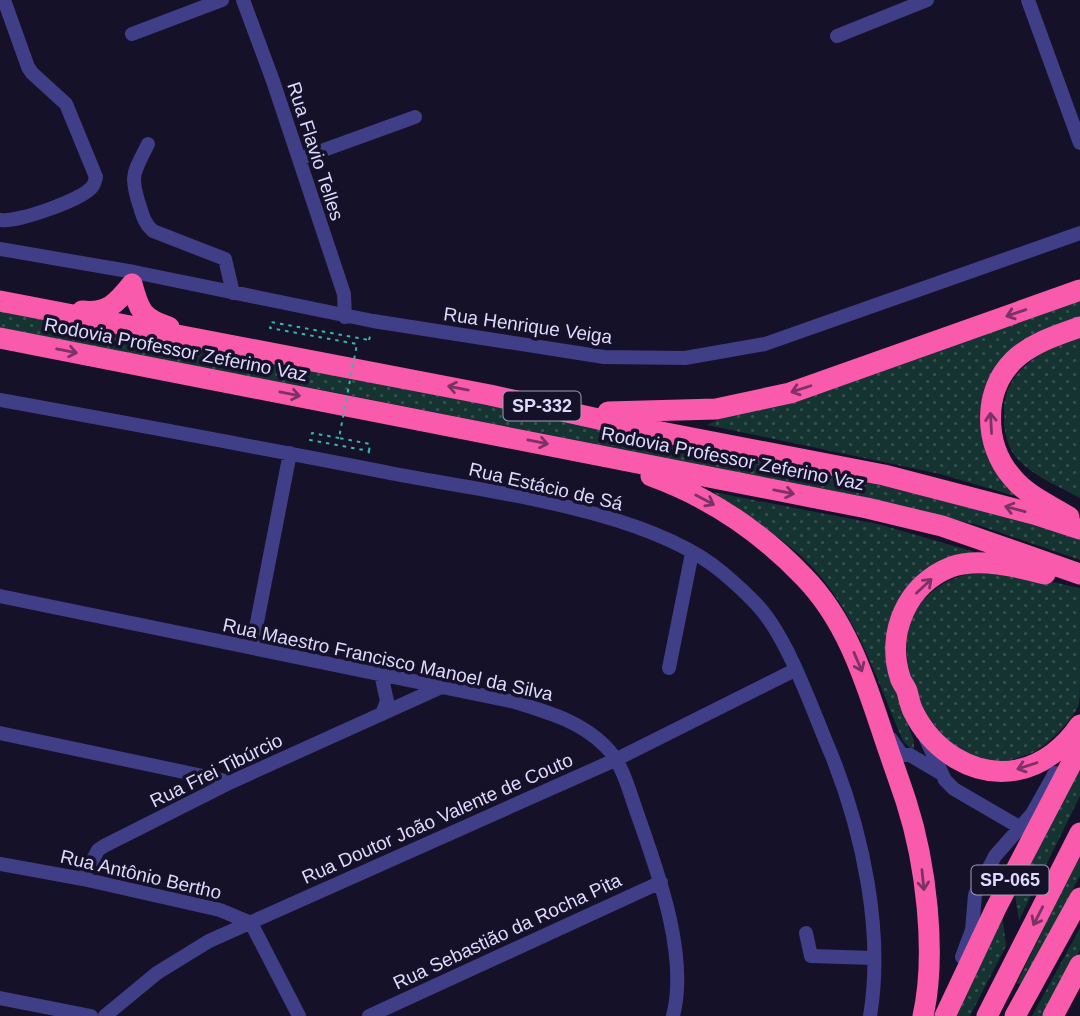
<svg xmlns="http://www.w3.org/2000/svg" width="1080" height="1016" font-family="Arial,sans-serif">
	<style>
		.grass { fill: url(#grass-dots) }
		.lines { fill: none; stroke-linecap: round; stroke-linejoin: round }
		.path { stroke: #35b7ab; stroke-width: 2; stroke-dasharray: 3.5 5; stroke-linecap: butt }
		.minor { stroke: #3f3e86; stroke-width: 14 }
		.highway { stroke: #f95aab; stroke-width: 21 }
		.path-bridge { stroke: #35b7ab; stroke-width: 2; stroke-dasharray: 3.5 5; stroke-linecap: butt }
		.oneway { stroke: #7c3264 }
		.labels { text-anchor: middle; stroke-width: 7; stroke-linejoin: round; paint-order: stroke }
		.shield { fill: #151129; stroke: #a19ebe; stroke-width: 2 }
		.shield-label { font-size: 18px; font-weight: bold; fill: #dddafe }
		.street-label { font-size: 19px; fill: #dddafe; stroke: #151129 }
	</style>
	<defs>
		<pattern id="grass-dots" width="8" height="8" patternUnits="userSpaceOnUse" patternTransform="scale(1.75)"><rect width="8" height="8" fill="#143331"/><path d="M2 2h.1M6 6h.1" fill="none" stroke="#365050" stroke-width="1.8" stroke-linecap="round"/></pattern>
	</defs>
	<rect width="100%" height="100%" fill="#151129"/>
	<!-- grass -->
	<path class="grass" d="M1080,300V317L1002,358L984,390L980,410L981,430L991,465L1004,483L1025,499L940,474L707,425L725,416Z
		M0,311L796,464L1035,524L1080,540V560L981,526L870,498L322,390L0,330Z
		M1080,336V498C1059,486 1032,476 1016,457C1009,450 1004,432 1004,422C1005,415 1003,407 1005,400C1011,366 1050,346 1080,336Z
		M713,492L878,524L982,554L906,591L903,712L914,741V752L903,741C877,681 857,614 811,566C783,537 745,516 713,492Z
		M976,572L1015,574L1080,588C1080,618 1080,648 1080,678C1080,685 1080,697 1079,704C1074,719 1046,747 1032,753C1018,758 1005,763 991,761C938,757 898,678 908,631C915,597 945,578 976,572Z
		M1080,762V796L1019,920L1014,889Z
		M1080,853V876L1021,985L1017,983Z
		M1002,912L1006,946L970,1016H952Z
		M1080,928V950L1044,1016H1032Z"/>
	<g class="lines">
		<!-- path -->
		<path class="path" d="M369,340L371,333
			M339,438L312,433L310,440L369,451L368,457"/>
		<!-- minor -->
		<path class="minor" d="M243,0L273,81L344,294L345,317
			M1028,0L1080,143
			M132,34L222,0
			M837,36L927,0
			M148,144C134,173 129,174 140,207C143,217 145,224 153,231L225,259L233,293
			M299,159L415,117
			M0,220C16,223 82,200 92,187C94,185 95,181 96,177L66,104L32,73L28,67L4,0
			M0,249L134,272L373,321L604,357L685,358L765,344L1080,233
			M0,400C132,424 263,448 395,474C489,492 649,510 723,573C735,583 748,595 759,607C790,642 813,712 832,756C863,834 884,933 870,1016
			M0,596L515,702C547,712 580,721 605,746C623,763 629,791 637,813C657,870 689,955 673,1016
			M252,648L290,453
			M669,668L692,553
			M381,674L387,701L382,714
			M0,733L231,782
			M891,739L902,755H910L942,774
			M926,739L945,780L954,789L1021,828
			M0,864L83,879L220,910L251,923L299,1016
			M83,879L98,850L104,846L231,782L439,688
			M806,933L811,956L873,958
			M962,957L972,930L975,895L995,856L1032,814L1055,773
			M0,998L91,1016
			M105,1016L157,973L209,941L615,760L795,670
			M369,1016L661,882"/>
		<!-- highway -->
		<path class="highway" d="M132,284C139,310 142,319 169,327
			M0,301L490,395L630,426L884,475L1034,514L1080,529
			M82,311C107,314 117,303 132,284
			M0,338L867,508L942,526L1080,574
			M608,412L716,409L790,393L1080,290
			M651,476C709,497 761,532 804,577C847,621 865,680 884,737C891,758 899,780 906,801C926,863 937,953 923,1016
			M1069,517C1050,505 1026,495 1012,477C984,445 982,391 1014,360C1032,343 1057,335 1080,327
			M1045,574C1018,567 978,557 951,567C907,584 886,633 900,677C901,682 905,686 907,691C909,698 910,705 913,711C932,750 973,778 1017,770C1043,765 1065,747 1080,725
			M945,1016L996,908L1080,747
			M987,1016L1080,833
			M1015,1016L1080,898
			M1053,1016L1080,965"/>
		<!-- path-bridge -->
		<path class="path-bridge" d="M369,451L370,444L339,438L357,344L270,328L271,322L369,340"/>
	</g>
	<!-- one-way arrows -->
	<defs><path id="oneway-shaft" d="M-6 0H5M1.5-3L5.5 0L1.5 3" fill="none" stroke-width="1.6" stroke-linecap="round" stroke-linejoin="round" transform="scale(1.75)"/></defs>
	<g class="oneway">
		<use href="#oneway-shaft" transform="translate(1016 313) rotate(161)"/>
		<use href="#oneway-shaft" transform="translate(67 351) rotate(11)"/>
		<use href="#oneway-shaft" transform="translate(458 388) rotate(-169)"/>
		<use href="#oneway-shaft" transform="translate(801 389) rotate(162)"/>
		<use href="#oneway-shaft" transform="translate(290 394) rotate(11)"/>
		<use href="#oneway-shaft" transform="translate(991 423) rotate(-93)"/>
		<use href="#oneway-shaft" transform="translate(538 442) rotate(11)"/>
		<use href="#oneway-shaft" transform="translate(784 492) rotate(11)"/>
		<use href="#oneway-shaft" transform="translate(705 500) rotate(28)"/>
		<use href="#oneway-shaft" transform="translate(1015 509) rotate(-165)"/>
		<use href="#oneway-shaft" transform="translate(924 586) rotate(-43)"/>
		<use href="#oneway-shaft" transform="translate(858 662) rotate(67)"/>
		<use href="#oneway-shaft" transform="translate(1027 766) rotate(162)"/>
		<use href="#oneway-shaft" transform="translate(923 880) rotate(84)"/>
		<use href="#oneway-shaft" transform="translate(1038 916) rotate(117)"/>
	</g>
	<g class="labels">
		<!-- shield labels -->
		<g class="shield">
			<rect x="503.5" y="391.5" width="77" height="29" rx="5"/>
			<rect x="971.5" y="865.5" width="77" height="29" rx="5"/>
		</g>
		<g class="shield-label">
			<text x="542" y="412">SP-332</text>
			<text x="1010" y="886">SP-065</text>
		</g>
		<!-- street labels -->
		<g class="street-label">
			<text transform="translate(316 151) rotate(72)" y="7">Rua Flavio Telles</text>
			<text transform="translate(528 325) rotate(8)" y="7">Rua Henrique Veiga</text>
			<text transform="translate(176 349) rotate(11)" y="7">Rodovia Professor Zeferino Vaz</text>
			<text transform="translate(733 458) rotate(11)" y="7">Rodovia Professor Zeferino Vaz</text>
			<text transform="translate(546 486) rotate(13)" y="7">Rua Estácio de Sá</text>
			<text transform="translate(388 659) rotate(12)" y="7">Rua Maestro Francisco Manoel da Silva</text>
			<text transform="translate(216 770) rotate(-26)" y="7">Rua Frei Tibúrcio</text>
			<text transform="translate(437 818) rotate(-24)" y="7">Rua Doutor João Valente de Couto</text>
			<text transform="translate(141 874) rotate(13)" y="7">Rua Antônio Bertho</text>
			<text transform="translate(507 931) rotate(-25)" y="7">Rua Sebastião da Rocha Pita</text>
		</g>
	</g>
</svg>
